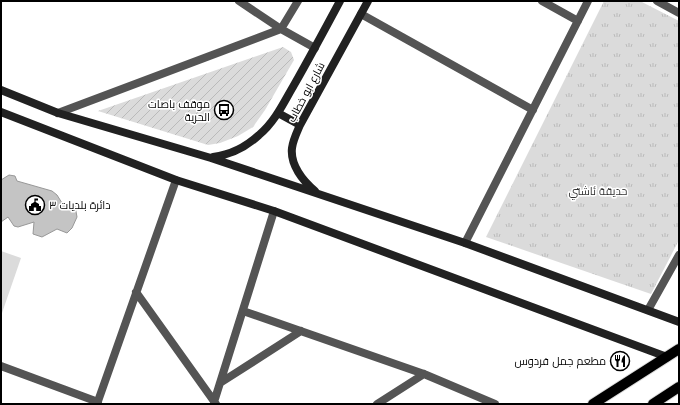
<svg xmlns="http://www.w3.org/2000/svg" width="680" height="405" font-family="Inter,Cairo,sans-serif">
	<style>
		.park { fill: url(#park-tufts) }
		.garden { fill: url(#garden-furrows) }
		.pitch { fill: #dbdbdb }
		.building { fill: #c4c4c4; stroke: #989898 }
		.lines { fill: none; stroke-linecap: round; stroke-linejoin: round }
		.primary-casing { stroke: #dbdbdb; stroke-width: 12 }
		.minor { stroke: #545454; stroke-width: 8 }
		.secondary { stroke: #212121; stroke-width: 8 }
		.primary { stroke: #000; stroke-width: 10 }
		.labels { text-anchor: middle; stroke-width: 3; stroke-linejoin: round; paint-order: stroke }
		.street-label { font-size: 11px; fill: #000; stroke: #fff }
		.poi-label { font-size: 11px; fill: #000; stroke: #fff; text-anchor: end }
		.park-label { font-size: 11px; fill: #323232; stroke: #fff }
	</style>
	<defs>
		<pattern id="park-tufts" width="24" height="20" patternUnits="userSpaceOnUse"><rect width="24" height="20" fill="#dbdbdb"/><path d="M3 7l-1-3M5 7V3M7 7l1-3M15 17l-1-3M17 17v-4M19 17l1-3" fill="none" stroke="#bababa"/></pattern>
		<pattern id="garden-furrows" width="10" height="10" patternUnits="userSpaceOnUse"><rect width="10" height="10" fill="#dbdbdb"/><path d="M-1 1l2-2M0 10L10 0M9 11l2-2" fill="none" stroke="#bababa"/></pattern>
	</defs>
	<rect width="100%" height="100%" fill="#fff"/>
	<!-- park -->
	<path class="park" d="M604,1H640L679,21V240L651,294L486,237Z"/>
	<!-- garden -->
	<path class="garden" d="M283,47L291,52L294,60L265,110L253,127L238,136L220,143L208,145L98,111Z"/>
	<!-- pitch -->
	<path class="pitch" d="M1,251L21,258L2,313L1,312Z"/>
	<!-- building -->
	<path class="building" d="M9,175L15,176L17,181L52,191L57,195L62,203L75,206L77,217L72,228L67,233L57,229L42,237L33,234L34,222L18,227L14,226L8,217L1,222V180Z"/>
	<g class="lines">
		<!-- primary casing -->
		<g class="primary-casing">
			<path id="primary" d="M593,404L679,349
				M653,404L679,387"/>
		</g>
		<!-- minor -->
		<path class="minor" d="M239,1L281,29L315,48
			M542,1L578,21
			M657,1L679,13
			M361,14L533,110
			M58,113L281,29L298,1
			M465,243L588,1
			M136,292L216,404
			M648,310L679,255
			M243,311L424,374L495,404
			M1,366L98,402
			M220,383L301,331
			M214,402L274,211
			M97,404L176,180
			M377,404L424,374"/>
		<!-- secondary -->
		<path class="secondary" d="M1,90L58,113L211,158L465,243L679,322
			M1,112L176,180L274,211L667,357
			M278,113L300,125
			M213,157C230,155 246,147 259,135C275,122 284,102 294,85C310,57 325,29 340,1
			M315,191C303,181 290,165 292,148C293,140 297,132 300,125L368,1"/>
		<!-- primary -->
		<use href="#primary" class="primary"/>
	</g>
	<!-- icons -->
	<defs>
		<g id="bus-ring" transform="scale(1)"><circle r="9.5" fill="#fff" stroke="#000" stroke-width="1.5"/><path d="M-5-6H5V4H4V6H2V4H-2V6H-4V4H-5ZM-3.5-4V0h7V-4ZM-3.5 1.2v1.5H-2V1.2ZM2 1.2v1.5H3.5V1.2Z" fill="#000"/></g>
		<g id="civic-ring" transform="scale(1)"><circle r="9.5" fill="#fff" stroke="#000" stroke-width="1.5"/><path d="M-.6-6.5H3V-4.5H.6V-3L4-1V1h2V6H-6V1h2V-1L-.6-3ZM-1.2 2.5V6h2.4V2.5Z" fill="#000"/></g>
		<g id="restaurant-ring" transform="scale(1)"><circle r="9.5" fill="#fff" stroke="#000" stroke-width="1.5"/><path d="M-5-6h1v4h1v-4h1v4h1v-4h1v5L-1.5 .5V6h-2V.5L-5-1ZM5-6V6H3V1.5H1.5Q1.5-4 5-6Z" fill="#000"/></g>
	</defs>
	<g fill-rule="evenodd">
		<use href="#bus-ring" x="224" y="110"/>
		<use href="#civic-ring" x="35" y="205"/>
		<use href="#restaurant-ring" x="620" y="361"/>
	</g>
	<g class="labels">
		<!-- street labels -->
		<g class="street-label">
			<text transform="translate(306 92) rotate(-62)" y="4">شارع ابو خطاب</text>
		</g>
		<!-- poi labels -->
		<g class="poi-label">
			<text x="210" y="108">موقف باصات<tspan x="210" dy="13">الحریة</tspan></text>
			<text x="49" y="209" text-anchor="start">دائرة بلديات ٣</text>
			<text x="606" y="365">مطعم جمل فردوس</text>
		</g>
		<!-- park labels -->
		<g class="park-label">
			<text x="598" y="195">حديقة ئاشتي</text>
		</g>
	</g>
	<!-- border -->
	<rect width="680" height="405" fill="none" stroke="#000000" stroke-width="4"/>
</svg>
